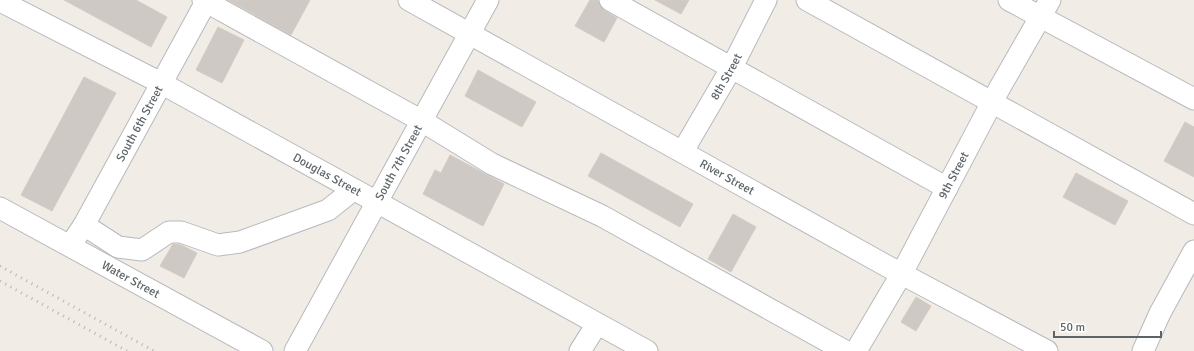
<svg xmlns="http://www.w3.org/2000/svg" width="1194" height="351" font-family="Signika,sans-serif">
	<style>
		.building { fill: #cec9c4; stroke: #d6ccc3 }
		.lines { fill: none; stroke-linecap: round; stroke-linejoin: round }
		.minor-casing { stroke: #b6babd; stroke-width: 23 }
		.minor { stroke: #fff; stroke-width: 21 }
		.rail { stroke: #b5b6b7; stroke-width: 3; stroke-dasharray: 1 5; stroke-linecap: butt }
		.labels { text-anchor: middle; stroke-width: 3; stroke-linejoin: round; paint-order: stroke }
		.street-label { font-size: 12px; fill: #5d6467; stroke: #fff }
	</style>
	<rect width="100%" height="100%" fill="#f1ece6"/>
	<!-- building -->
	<path class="building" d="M64,0H136L167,17L151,47Z
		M228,0H310L291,35Z
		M590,0H598L600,6L604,10L617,18L604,42L575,26Z
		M655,0H689L681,14Z
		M218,27L244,40L222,83L196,70Z
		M478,70L536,102L522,127L465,96Z
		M84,77L116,93L52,211L21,195Z
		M1185,122L1194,127V177L1164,161Z
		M601,153L693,204L680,227L588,176Z
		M450,155L504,184L483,226L423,194L435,170L441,173Z
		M1076,173L1128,201L1115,225L1063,197Z
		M733,214L756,227L731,272L708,259Z
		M173,244L181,245L197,253L184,278L160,266Z
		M916,297L931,306L916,331L901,322Z"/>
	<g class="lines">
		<!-- minor casing -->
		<g class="minor-casing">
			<g id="minor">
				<path d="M203,0L422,121L492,164L602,216L845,351"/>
				<path id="s1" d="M409,0L885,265L1047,351"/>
				<path d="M610,0L947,188"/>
				<path d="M807,0L1194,214"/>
				<path d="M1009,0L1194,99"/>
				<path id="s2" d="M0,2L4,3L161,83L647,351"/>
				<path id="s3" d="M683,151L732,67L766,0"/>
				<path id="s4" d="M0,208L262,351"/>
				<path d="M84,225L118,247L142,250L169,232H181L218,245L240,242L328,210L353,190"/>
				<path id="s5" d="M76,237L84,225L207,0"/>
				<path id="s6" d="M295,351L488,0"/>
				<path d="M580,351L597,324"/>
				<path id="s7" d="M856,351L902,273L999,89L1050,0"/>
				<path d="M1143,351L1160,313L1194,251"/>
			</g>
		</g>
		<!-- minor -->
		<use href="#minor" class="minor"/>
		<!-- rail -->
		<path class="rail" d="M0,266L154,351
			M0,281L127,351"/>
	</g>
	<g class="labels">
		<!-- street labels -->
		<g class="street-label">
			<text dy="4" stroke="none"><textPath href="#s3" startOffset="86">8th Street</textPath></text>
			<text dy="4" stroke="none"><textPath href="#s5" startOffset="130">South 6th Street</textPath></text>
			<text dy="4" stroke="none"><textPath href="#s6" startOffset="215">South 7th Street</textPath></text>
			<text dy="4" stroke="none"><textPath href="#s2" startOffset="370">Douglas Street</textPath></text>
			<text dy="4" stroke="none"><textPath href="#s7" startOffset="201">9th Street</textPath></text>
			<text dy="4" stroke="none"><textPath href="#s1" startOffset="364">River Street</textPath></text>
			<text dy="4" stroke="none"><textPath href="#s4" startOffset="149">Water Street</textPath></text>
		</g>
	</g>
	<!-- scale -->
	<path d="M1054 331v6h107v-6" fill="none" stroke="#5d6467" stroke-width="2"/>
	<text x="1060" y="331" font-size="12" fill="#5d6467" stroke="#ffffff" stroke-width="3" paint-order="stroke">50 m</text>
</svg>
